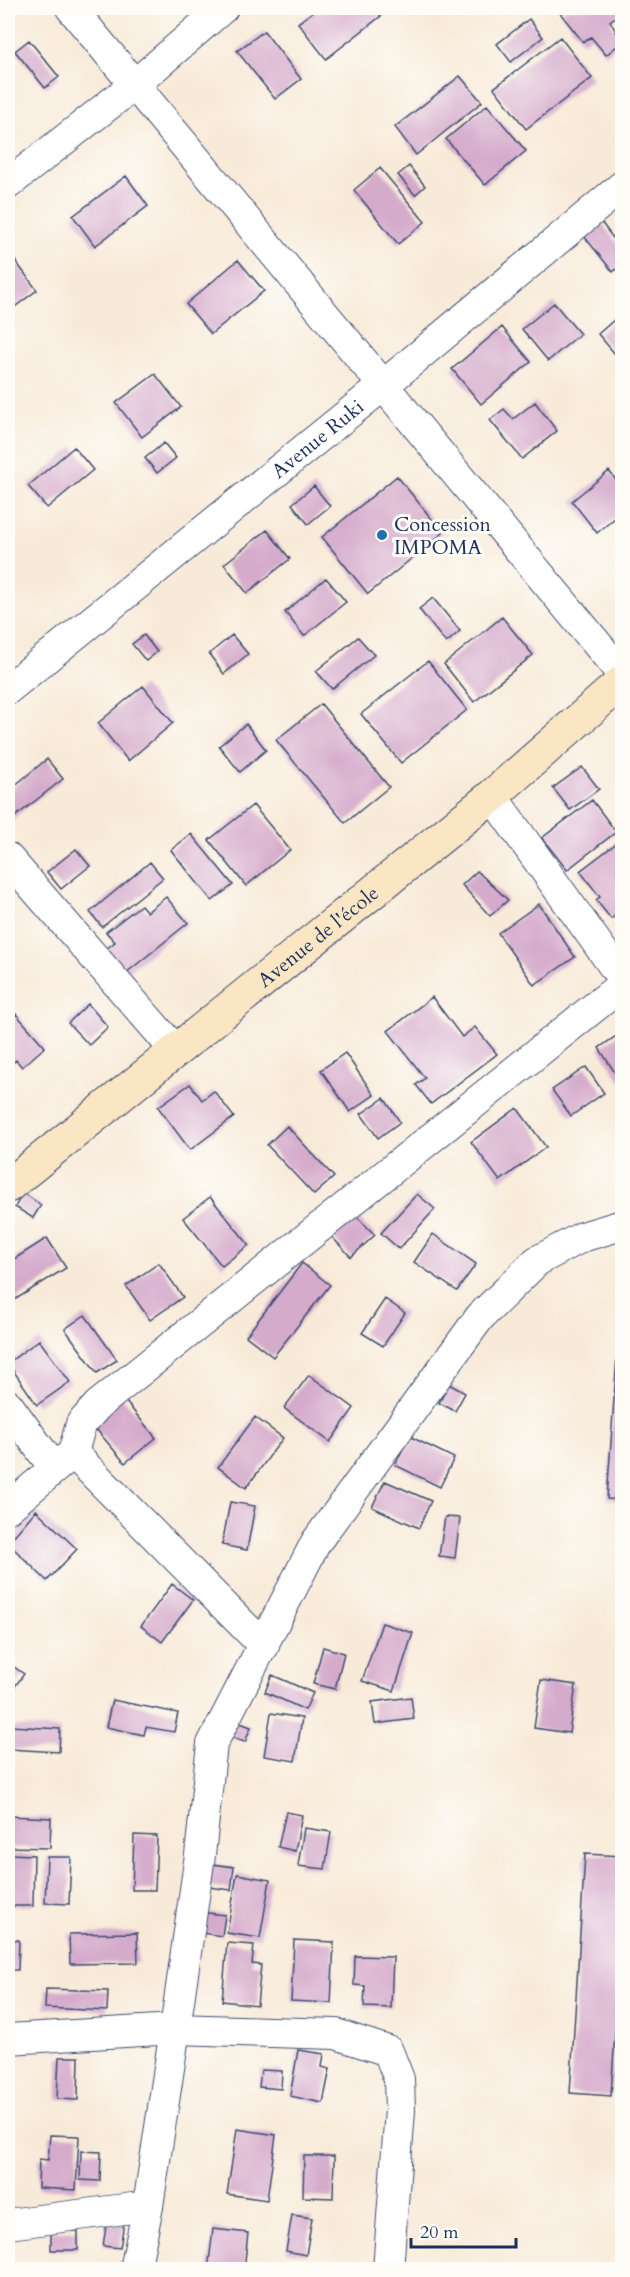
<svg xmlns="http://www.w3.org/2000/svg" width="630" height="2277" font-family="Cardo,serif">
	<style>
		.building { fill: #d5abcc }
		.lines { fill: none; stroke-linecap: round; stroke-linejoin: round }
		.street-casing { stroke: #3c4b70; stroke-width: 32 }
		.secondary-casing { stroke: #3c4b70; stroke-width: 35 }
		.street { stroke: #fff; stroke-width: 30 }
		.secondary { stroke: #fbe6c4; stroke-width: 33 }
		.poi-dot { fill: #1f6fb2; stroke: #fdfcf7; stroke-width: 2 }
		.labels { text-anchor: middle; stroke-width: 6; stroke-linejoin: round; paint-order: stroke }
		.street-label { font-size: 20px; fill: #1b2f5e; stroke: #fdfcf7 }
		.poi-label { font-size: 20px; fill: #1b2f5e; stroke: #fdfcf7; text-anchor: start }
	</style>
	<rect width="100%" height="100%" fill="#fdfcf7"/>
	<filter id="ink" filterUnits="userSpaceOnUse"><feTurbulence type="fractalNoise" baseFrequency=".0167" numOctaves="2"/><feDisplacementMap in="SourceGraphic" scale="12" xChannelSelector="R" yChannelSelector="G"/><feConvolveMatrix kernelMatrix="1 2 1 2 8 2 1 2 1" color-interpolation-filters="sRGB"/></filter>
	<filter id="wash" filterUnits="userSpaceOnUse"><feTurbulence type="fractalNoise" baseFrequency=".008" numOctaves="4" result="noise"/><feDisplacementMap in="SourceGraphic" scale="24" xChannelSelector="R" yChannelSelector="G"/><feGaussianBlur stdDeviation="1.35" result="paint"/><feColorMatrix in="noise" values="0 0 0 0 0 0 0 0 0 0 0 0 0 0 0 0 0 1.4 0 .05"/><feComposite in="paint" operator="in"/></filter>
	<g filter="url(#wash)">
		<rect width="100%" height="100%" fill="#f8ead8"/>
		<g id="blocks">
			<!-- building -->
			<path class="building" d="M318,8H375L381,16L326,59L298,23Z
				M567,8H619L622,12L610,21L622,42L606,55L591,37L583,42L560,13Z
				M529,19L543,37L511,62L497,44Z
				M264,31L301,79L275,99L237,51Z
				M560,37L592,78L526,129L494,88Z
				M29,40L59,77L45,88L15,51Z
				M460,76L482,102L416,155L395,127Z
				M487,105L526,151L485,185L446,139Z
				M409,166L425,186L415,195L398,175Z
				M380,168L425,222L398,244L354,190Z
				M126,176L148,206L95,246L73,216Z
				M601,222L622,250V264L613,272L583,235Z
				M8,251L37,290L8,312Z
				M238,260L264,291L211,334L186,304Z
				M554,303L580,334L548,361L522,329Z
				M622,313V348L615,354L598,334Z
				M502,327L531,362L481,404L452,369Z
				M155,374L181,407L142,437L116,403Z
				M535,402L557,431L522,459L490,420L504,409L513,419Z
				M164,443L176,458L157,473L145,458Z
				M74,447L93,470L47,508L28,486Z
				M609,471L622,488V512L597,533L572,501Z
				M397,476L443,533L368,594L322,537Z
				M314,486L330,506L308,524L292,504Z
				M267,530L290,559L247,593L224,564Z
				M326,578L346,602L304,636L285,612Z
				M433,598L460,631L446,643L419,609Z
				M502,617L533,655L474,702L444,664Z
				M144,635L157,652L146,661L132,644Z
				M232,635L248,654L224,674L209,654Z
				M358,637L374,655L332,689L316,671Z
				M428,661L467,710L401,763L361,714Z
				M143,686L173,723L128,761L98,723Z
				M321,704L389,787L345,823L276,740Z
				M246,724L266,750L240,772L219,746Z
				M47,759L63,779L11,820L8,816V791Z
				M582,767L599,789L570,810L553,788Z
				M592,800L616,832L567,870L542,838Z
				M253,805L290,850L246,886L209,840Z
				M191,834L233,885L212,901L171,850Z
				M622,839V910L611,919L596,900L600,897L580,871Z
				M76,849L90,866L61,889L47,872Z
				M150,862L163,878L102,927L90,912Z
				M477,871L508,900L490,916L462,885Z
				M166,897L188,923L126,973L106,949L115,942L106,932L141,905L147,912Z
				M539,904L575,957L534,985L498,933Z
				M432,997L462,1037L475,1027L497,1054L431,1104L416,1085L425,1078L388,1031Z
				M88,1004L108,1027L89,1045L68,1023Z
				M16,1014L45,1047L22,1067L16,1060L8,1067V1021Z
				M622,1032V1081L621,1082L599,1048Z
				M345,1053L374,1095L350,1112L321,1070Z
				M586,1067L604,1093L571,1116L552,1090Z
				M190,1084L202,1100L214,1091L234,1117L190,1150L158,1107Z
				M384,1098L400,1122L378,1138L361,1114Z
				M517,1108L546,1147L500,1181L471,1142Z
				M287,1126L334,1177L314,1195L267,1145Z
				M23,1193L41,1205L33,1218L15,1207Z
				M417,1194L435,1209L399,1249L381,1233Z
				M210,1197L249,1245L222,1266L183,1218Z
				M351,1211L375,1235L351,1257L328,1233Z
				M433,1234L476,1264L457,1291L414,1262Z
				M47,1238L66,1268L8,1304V1263Z
				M159,1263L183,1297L150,1320L126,1286Z
				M302,1263L330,1285L273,1357L246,1336Z
				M621,1298H622V1500L607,1499Z
				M385,1299L405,1313L383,1346L362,1333Z
				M85,1315L117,1360L97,1373L65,1329Z
				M39,1340L70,1382L37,1405L8,1363Z
				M309,1375L354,1408L330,1442L284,1408Z
				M449,1384L465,1393L455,1411L439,1403Z
				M121,1396L156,1438L125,1463L90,1422Z
				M255,1417L283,1438L246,1488L218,1467Z
				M409,1436L454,1458L440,1487L395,1465Z
				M385,1481L431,1501L419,1528L372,1507Z
				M230,1502L255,1506L247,1550L222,1545Z
				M36,1510L77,1549L47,1581L8,1543Z
				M445,1517L460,1518L455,1558L439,1556Z
				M172,1584L193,1600L162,1642L141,1626Z
				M382,1623L413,1633L394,1691L362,1681Z
				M323,1647L344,1653L335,1689L313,1684Z
				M8,1663L24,1674L8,1696Z
				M272,1675L313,1693L305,1710L265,1692Z
				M541,1680L576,1685L569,1733L534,1728Z
				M411,1697L414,1719L375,1724L372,1702Z
				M112,1700L178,1713L174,1732L146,1727L144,1735L106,1727Z
				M271,1713L302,1718L295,1761L264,1756Z
				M229,1719L251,1727L245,1742L224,1735Z
				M10,1726L60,1729L59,1752L8,1749Z
				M286,1812L302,1815L295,1851L278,1847Z
				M8,1816L51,1818L50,1848L8,1847Z
				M304,1828L331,1832L325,1869L298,1866Z
				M134,1835L157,1836L155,1890H132Z
				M8,1854L34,1855L33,1906H8Z
				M585,1854L622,1856V1924L611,2096L570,2093Z
				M47,1857H71L69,1904L45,1903Z
				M205,1863L234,1867L231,1890L201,1886Z
				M237,1874L270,1880L260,1938L227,1933Z
				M198,1912L225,1915L222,1936L195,1932Z
				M137,1933L138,1963L70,1964L69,1934Z
				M8,1940H19L18,1970H8Z
				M294,1940L334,1942L331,2003L291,2001Z
				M227,1943L254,1945L252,1964L261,1965L257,2005L222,2001Z
				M355,1956L393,1957L391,2008L364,2007L365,1986L354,1985Z
				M46,1989L108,1991L107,2011L45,2008Z
				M298,2050L324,2054L322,2067L330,2069L323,2103L290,2096Z
				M59,2057H79L78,2100L57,2099Z
				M261,2070L282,2071L281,2089L259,2087Z
				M237,2129L276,2135L267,2200L227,2194Z
				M50,2135L79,2136L76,2190L38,2188L39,2159L48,2160Z
				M81,2151L101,2152L100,2181L80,2180Z
				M304,2156H334L333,2198L303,2197Z
				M292,2215L312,2218L306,2255L286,2251Z
				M107,2220L124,2222L120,2248L103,2246Z
				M213,2229L248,2233L244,2270H208Z
				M51,2231H78V2250H51Z"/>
		</g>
	</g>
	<g filter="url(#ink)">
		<use href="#blocks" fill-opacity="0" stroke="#3c4b70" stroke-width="1.5"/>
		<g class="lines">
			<!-- street casing -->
			<g class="street-casing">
				<g id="street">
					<path d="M71,8L622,674"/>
					<path d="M8,184L134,85L223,8"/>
					<path id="s1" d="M8,689L385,384L622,186"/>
					<path d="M492,796L622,978"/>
					<path d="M8,858L174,1049"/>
					<path d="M8,1405L54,1468"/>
					<path d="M73,1453L81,1424L98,1405L622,985"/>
					<path d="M8,1508L73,1453L264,1646"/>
					<path d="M8,2039L175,2029L336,2034L388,2051L399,2079L400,2110L388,2270"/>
					<path d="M8,2224L148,2206"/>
					<path d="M135,2270L148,2206L175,2029L200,1855L212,1744L316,1542L480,1317L537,1261L582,1237L622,1225"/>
				</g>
			</g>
			<!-- secondary casing -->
			<g class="secondary-casing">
				<g id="secondary">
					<path id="s2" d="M8,1186L492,796L622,682"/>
				</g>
			</g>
			<!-- street -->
			<use href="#street" class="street"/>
			<!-- secondary -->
			<use href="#secondary" class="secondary"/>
		</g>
	</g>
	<!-- markers -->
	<circle class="poi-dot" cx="382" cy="535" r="6"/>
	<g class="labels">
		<!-- street labels -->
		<g class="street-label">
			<text dy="7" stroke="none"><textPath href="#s1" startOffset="398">Avenue Ruki</textPath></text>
			<text dy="7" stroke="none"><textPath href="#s2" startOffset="398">Avenue de l'école</textPath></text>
		</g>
		<!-- poi labels -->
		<g class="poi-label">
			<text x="394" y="531">Concession<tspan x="394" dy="23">IMPOMA</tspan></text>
		</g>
	</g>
	<!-- margin -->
	<rect width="630" height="2277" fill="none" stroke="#fdfcf7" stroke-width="30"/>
	<!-- scale -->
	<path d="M411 2238v9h105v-9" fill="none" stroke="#1b2f5e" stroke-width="3"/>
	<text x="420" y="2238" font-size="18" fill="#1b2f5e" stroke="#fdfcf7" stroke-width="4.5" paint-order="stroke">20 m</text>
</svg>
